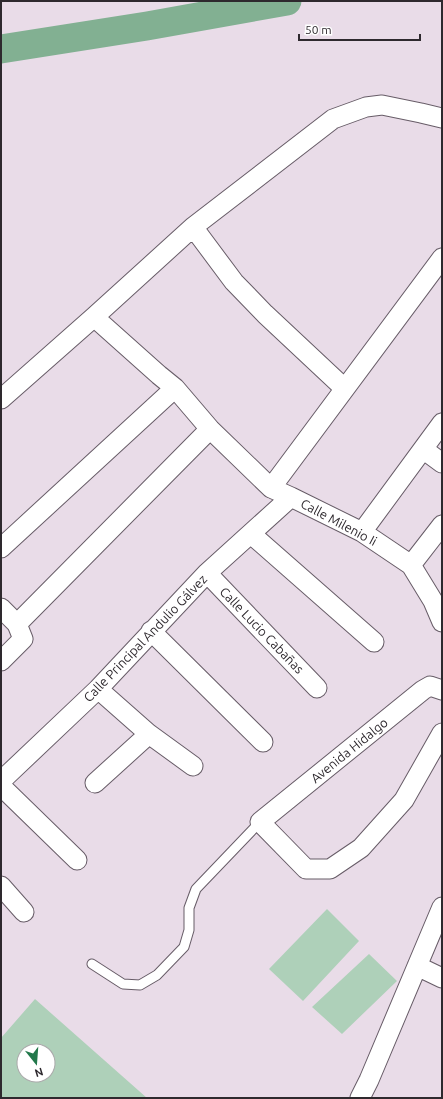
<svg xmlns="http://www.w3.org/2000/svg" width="443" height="1099" font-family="Ubuntu,sans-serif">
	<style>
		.green { fill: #aed0b9; fill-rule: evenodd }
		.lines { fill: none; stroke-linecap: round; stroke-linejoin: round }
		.river { stroke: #82b092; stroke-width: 29 }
		.service-casing { stroke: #675c67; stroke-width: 11 }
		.minor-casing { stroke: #675c67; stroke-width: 21 }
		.service { stroke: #fff; stroke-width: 9 }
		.minor { stroke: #fff; stroke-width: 19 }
		.labels { text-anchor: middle; stroke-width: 3; stroke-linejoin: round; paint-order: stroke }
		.street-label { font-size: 13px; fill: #2e292e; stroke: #fff }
	</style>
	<rect width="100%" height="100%" fill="#e9dce8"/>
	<!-- green -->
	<path class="green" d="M327,909L359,941L303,1001L269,969Z
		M369,954L397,981L342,1034L312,1007Z
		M35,999L147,1098H1V1038ZM24,1051H48V1075H24Z"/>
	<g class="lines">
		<!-- river -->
		<path class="river" d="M1,49L147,26L287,1"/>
		<!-- service casing -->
		<g class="service-casing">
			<path id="service" d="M92,964L123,984L140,985L157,975L184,947L189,930V908L196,889L260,822"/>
		</g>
		<!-- minor casing -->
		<g class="minor-casing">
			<path id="minor" d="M193,227L234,282L265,314L344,388
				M94,317L159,375L175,388L210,429L271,488L291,497L362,532L411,565L433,601L442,622
				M1,399L94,317L193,227L333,119L366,107L382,105L421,113L442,118
				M423,449L442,463
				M271,488L442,258
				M362,532L442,423
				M251,534L374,642
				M1,548L175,388
				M411,565L442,525
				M207,573L317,688
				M1,608L17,624
				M151,631L263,742
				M1,661L23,639L17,624L210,429
				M98,689L149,734L193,766
				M442,690L430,686L423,690L260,822L306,869H330L361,848L404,800L442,733
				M1,781L98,689L207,573L291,497
				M95,783L149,734
				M1,786L77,860
				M1,886L24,912
				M417,966L442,978
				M360,1098L369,1080L442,907"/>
		</g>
		<!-- service -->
		<use href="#service" class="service"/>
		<!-- minor -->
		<use href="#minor" class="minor"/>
	</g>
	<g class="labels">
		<!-- street labels -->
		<g class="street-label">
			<text transform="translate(339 522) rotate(28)" y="5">Calle Milenio Ii</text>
			<text transform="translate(262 630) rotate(46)" y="5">Calle Lucio Cabañas</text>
			<text transform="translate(145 638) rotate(-46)" y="5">Calle Principal Andulio Gálvez</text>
			<text transform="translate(349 750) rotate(-39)" y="5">Avenida Hidalgo</text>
		</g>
	</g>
	<!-- border -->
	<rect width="443" height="1099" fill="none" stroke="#2e292e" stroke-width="4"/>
	<!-- north arrow -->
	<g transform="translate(36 1063) rotate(163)"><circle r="19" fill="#ffffff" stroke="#aba9ab"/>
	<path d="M0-3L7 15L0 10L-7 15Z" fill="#22784b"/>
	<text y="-6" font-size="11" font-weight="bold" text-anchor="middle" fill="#2e292e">N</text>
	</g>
	<!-- scale -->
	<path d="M299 34v6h121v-6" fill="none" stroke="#2e292e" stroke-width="2"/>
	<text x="305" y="34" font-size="12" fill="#2e292e" stroke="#ffffff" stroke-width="3" paint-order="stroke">50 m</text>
</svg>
